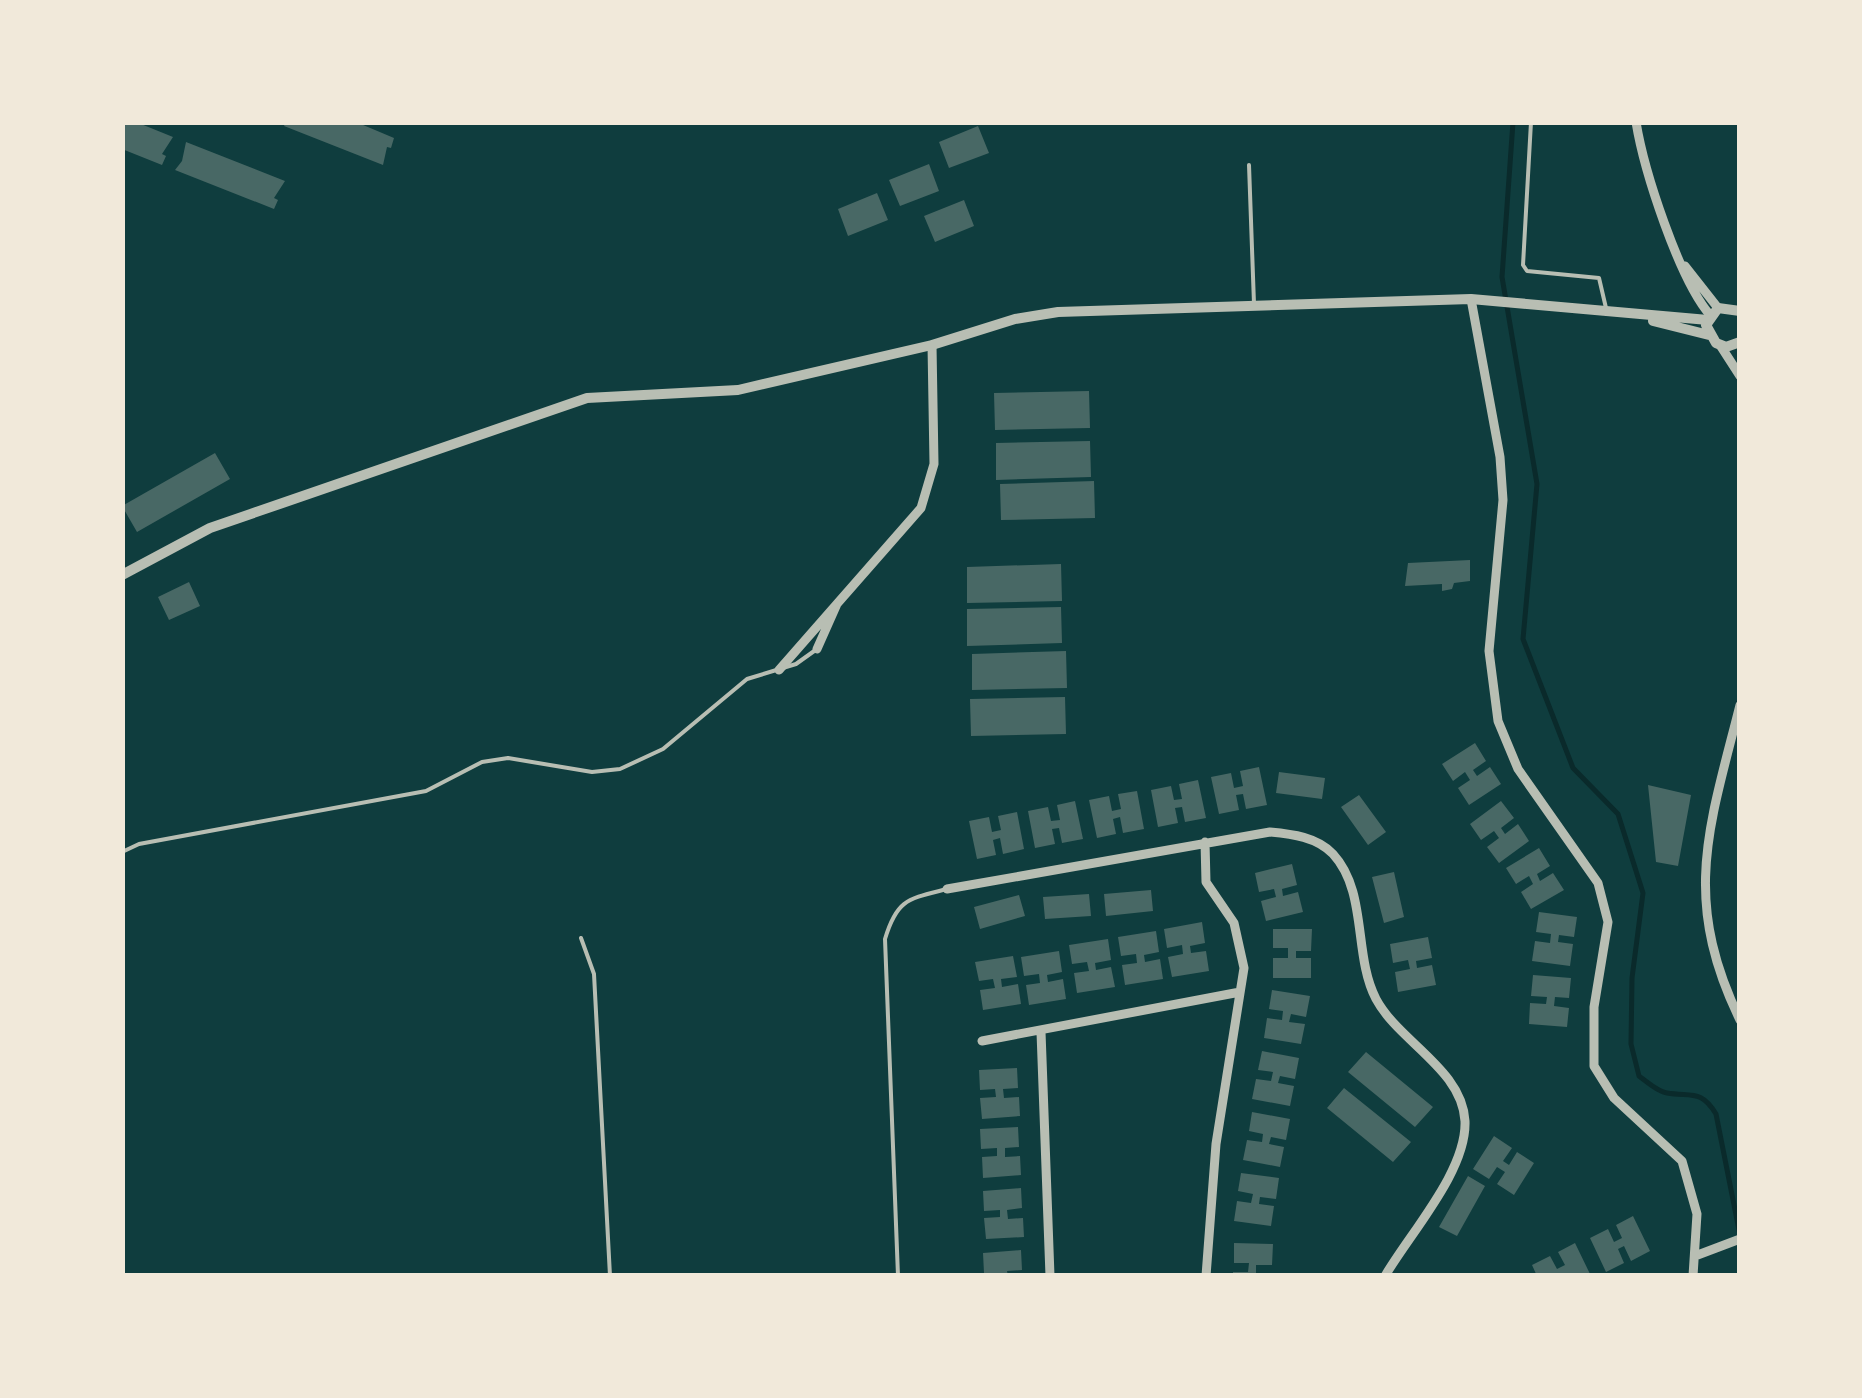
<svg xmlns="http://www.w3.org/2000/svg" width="1862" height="1398" font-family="Georgia,serif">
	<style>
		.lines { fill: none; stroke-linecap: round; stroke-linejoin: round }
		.stream { stroke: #0a2a2b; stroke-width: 5 }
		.building { fill: #486865 }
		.service { stroke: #b8beb3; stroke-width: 4 }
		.minor { stroke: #b8beb3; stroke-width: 9 }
		.tertiary { stroke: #b8beb3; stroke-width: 10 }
	</style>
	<rect width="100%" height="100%" fill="#0f3d3e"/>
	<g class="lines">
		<!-- stream -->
		<path class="stream" d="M1513,122L1502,277L1537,484L1523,639L1573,768L1618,814L1643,893L1632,978L1631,1044L1639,1076C1647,1082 1658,1092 1667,1093C1691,1097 1701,1089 1716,1114L1740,1235"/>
	</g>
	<!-- building -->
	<path class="building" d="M122,122H136L173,137L162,154L166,156L162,165L122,149Z
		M286,122H356L394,138L391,148L387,147L383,165L284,126Z
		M978,126L989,153L949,168L939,142Z
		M186,142L285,181L274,198L278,200L274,209L175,170L182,161Z
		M929,164L939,191L900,206L889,180Z
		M877,193L888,220L848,236L838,209Z
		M964,200L974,226L935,242L924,216Z
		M1089,391L1090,428L995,430L994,393Z
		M1090,441L1091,477L996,480V443Z
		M215,453L230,479L137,532L122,506Z
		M1094,481L1095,518L1001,520L1000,484Z
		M1470,560V581L1454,583L1452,589L1442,591V584L1405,586L1408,563Z
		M1061,564L1062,601L967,603V567Z
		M189,582L200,606L169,620L158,597Z
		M1061,607L1062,643L967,646V609Z
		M1066,651L1067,688L972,690V654Z
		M1065,697L1066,734L971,736L970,699Z
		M1475,743L1486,761L1473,770L1477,776L1490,767L1501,784L1469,805L1458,788L1470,780L1465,772L1453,781L1442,764Z
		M1259,767L1267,805L1246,809L1243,794L1236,795L1239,810L1219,814L1211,777L1231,773L1234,788L1243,786L1240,771Z
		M1279,772L1325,778L1322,799L1276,793Z
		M1198,780L1206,818L1185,822L1182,807L1175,808L1178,823L1158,827L1151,790L1171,786L1174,800L1182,799L1179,784Z
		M1648,785L1691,795L1678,866L1656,862Z
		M1137,791L1144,829L1123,833L1120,817L1113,819L1116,834L1097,838L1089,800L1109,796L1112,811L1121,809L1118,794Z
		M1359,795L1386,832L1368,845L1341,807Z
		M1075,801L1083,839L1062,843L1059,828L1052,829L1055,844L1035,848L1028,811L1048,807L1051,821L1060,820L1057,805Z
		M1501,801L1514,818L1501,828L1505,834L1518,824L1529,841L1499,863L1487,847L1499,838L1494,831L1481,840L1470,824Z
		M1017,812L1024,849L1003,854L1000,838L993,840L996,855L977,859L969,821L989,817L992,832L1001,830L998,816Z
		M1539,848L1550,866L1537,874L1540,881L1553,873L1564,890L1531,909L1521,892L1533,884L1529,876L1516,884L1506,868Z
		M1292,864L1297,885L1282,889L1283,896L1298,892L1303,912L1266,921L1261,901L1276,897L1274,889L1259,892L1255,873Z
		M1394,872L1404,917L1384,923L1372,877Z
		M1151,890L1153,911L1106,916L1104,894Z
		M1089,894L1091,916L1045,919L1043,897Z
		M1019,895L1025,916L980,929L974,907Z
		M1539,912L1577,917L1574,937L1559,935L1558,942L1573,944L1570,966L1532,961L1535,941L1550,943L1551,934L1536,932Z
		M1202,922L1205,943L1190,946L1191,953L1206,951L1209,971L1172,977L1168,957L1183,954L1182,945L1167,948L1164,929Z
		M1273,929H1312L1311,951H1296V958H1311V978H1273V958H1288V948H1273Z
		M1156,931L1159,952L1144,955L1145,962L1160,959L1163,979L1125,985L1122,965L1137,963L1136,954L1121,956L1118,937Z
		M1428,937L1432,958L1416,961L1417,968L1432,965L1436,985L1398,992L1395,972L1410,969L1408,960L1393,963L1390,944Z
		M1108,939L1111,960L1095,963L1096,970L1111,967L1115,987L1077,993L1074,973L1089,971L1087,962L1072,964L1069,945Z
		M1059,951L1062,972L1047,975L1048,982L1063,979L1066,999L1029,1005L1026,985L1040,983L1039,974L1024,976L1021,957Z
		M1013,956L1017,977L1001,979L1002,987L1018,984L1021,1004L983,1010L980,990L995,988L993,979L979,981L975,962Z
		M1533,975L1571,978L1569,998L1555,997L1554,1006L1569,1008L1567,1027L1529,1024L1530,1003L1546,1004L1547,997L1531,996Z
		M1272,990L1310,996L1306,1017L1291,1014L1289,1022L1305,1024L1301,1044L1264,1038L1267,1018L1282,1020L1283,1011L1269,1009Z
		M1262,1051L1299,1058L1295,1079L1280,1076L1278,1083L1294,1086L1290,1106L1252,1099L1256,1079L1271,1081L1273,1072L1258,1070Z
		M1366,1052L1433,1107L1415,1127L1348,1072Z
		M1017,1068L1018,1088L1003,1089L1004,1098L1019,1097L1020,1116L982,1119L980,1098L996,1097L995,1089L980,1090L979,1070Z
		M1344,1088L1411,1142L1393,1162L1327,1108Z
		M1252,1112L1290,1119L1286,1140L1271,1137L1269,1144L1284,1147L1280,1167L1243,1160L1247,1140L1262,1142L1263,1134L1249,1131Z
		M1018,1127L1019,1147L1005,1148V1157L1020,1156L1021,1175L983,1178L982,1157L997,1156V1148L981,1149L980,1129Z
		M1494,1136L1512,1148L1503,1161L1509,1165L1517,1152L1534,1163L1514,1195L1497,1184L1505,1172L1497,1167L1489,1179L1473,1169Z
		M1241,1173L1279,1178L1276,1199L1260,1197L1259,1204L1274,1206L1271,1226L1234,1221L1237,1201L1251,1203L1253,1194L1238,1191Z
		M1468,1176L1485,1186L1457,1236L1439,1227Z
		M1021,1188L1022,1208L1007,1210L1008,1219L1023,1218L1024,1237L986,1239L984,1218L1000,1217V1210L984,1211L983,1191Z
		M1633,1216L1650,1251L1631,1261L1624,1246L1618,1249L1624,1263L1606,1272L1590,1238L1608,1229L1614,1242L1622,1238L1616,1225Z
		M1234,1243L1273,1244L1272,1265H1256V1276H1233V1272H1248L1249,1263H1234Z
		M1575,1243L1591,1276H1537L1532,1265L1550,1256L1557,1269L1565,1265L1558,1252Z
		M1021,1250L1022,1270L1007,1271L1008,1276L984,1273L983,1253Z"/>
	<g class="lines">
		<!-- service -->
		<path class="service" d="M1531,122L1523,265L1527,271L1599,278L1606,308
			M1249,165L1254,304
			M122,852L139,844L426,791L482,762L508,758L592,772L620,769L663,749L747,679L796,664L817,649
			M581,938L594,974L610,1276
			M898,1276L885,939C897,899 908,899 947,889"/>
		<!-- minor -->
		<path class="minor" d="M1636,122C1644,171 1679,279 1710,315
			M1685,266L1718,308
			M1471,299L1500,457L1503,500L1489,651L1498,721L1518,769L1598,883L1608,922L1594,1007V1066L1614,1098L1682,1161L1697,1214L1693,1276
			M1720,345L1740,376
			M817,649L837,604
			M779,670L921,508L934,464L932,345
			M1740,705C1709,828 1681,898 1740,1020
			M1205,842L1206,882L1234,923L1244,968L1216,1144L1206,1276
			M947,889L1270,832C1292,834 1317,837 1333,854C1368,892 1353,955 1376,999C1399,1042 1462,1069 1465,1121C1467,1171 1410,1233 1385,1276
			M1041,1032L1050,1276
			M982,1041L1240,992
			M1695,1256L1740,1239"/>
		<!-- tertiary -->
		<path class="tertiary" d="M1740,311L1718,308L1706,325L1716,343L1726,347L1740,342
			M1653,321L1709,335
			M122,575L210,528L587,398L738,390L932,345L1015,319L1058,312L1471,299L1708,320"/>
	</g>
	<!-- border -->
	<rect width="1862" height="1398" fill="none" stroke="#f1e9da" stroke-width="250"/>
</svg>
